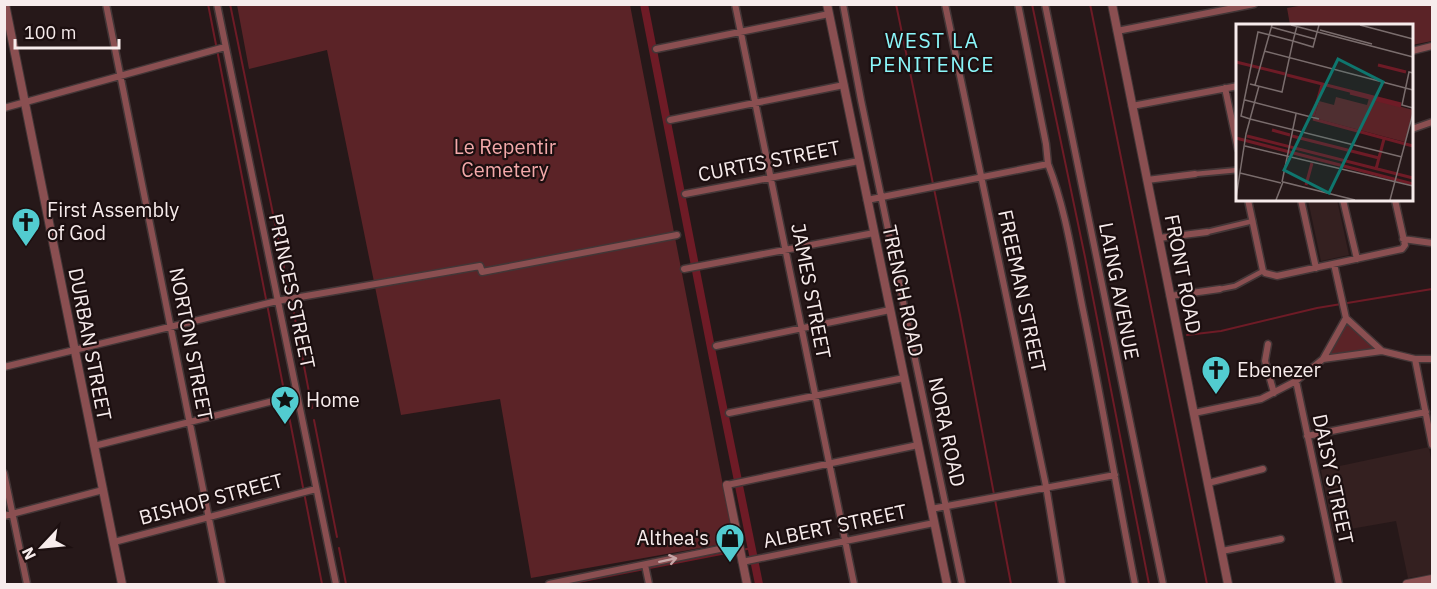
<svg xmlns="http://www.w3.org/2000/svg" width="1437" height="589" font-family="'IBM Plex Sans',sans-serif">
	<style>
		.built { fill: #342020 }
		.green { fill: #5b2327 }
		.lines { fill: none; stroke-linecap: round; stroke-linejoin: round }
		.stream { stroke: #6e1b26; stroke-width: 2 }
		.canal { stroke: #6e1b26; stroke-width: 8 }
		.pedestrian-casing { stroke: #433637; stroke-width: 8 }
		.minor-casing { stroke: #433637; stroke-width: 9 }
		.tertiary-casing { stroke: #433637; stroke-width: 10 }
		.pedestrian { stroke: #8a4f51; stroke-width: 4.5 }
		.minor { stroke: #8a4f51; stroke-width: 6 }
		.tertiary { stroke: #8a4f51; stroke-width: 8 }
		.oneway { stroke: #c6a5a6 }
		.labels { text-anchor: middle; stroke-width: 4.5; stroke-linejoin: round; paint-order: stroke }
		.park-label { font-size: 20px; fill: #f3a9aa; stroke: #1c0f10 }
		.street-label { font-size: 20px; fill: #f7ecec; stroke: #1c0f10 }
		.poi-label { font-size: 20px; fill: #f7ecec; stroke: #1c0f10; text-anchor: start }
		.neighbourhood-label { font-size: 21px; letter-spacing: 1.5px; fill: #8bf7fa; stroke: #1c0f10 }
		.inset-river { fill: none; stroke: #6e1b26; stroke-width: 3 }
		.inset-road { fill: none; stroke: #7a6d6d; stroke-width: 1.5 }
		.view { fill: #0f766e; fill-opacity: 0.15; stroke: #0f766e; stroke-width: 3 }
		.inset-edge { fill: none; stroke: #f7ecec; stroke-width: 3 }
	</style>
	<rect width="100%" height="100%" fill="#261819"/>
	<!-- built -->
	<path class="built" d="M1308,200H1337L1349,255L1321,261Z
		M1429,447L1432,466V574L1408,578L1396,521L1333,532L1321,470Z"/>
	<!-- green -->
	<path class="green" d="M237,5H630L734,542L531,578L500,399L401,415L327,50L249,69Z
		M1304,5H1432V41L1412,45V26L1290,25L1287,8Z
		M1347,323L1377,350L1329,356Z"/>
	<g class="lines">
		<!-- stream -->
		<path class="stream" d="M208,4L322,584
			M230,4L289,292
			M896,4L960,315L1011,584
			M1032,4L1085,257L1149,584
			M1090,4L1207,584
			M292,303L312,408
			M1187,335L1221,331L1317,308L1432,289
			M314,420L337,537
			M339,548L346,584
			M568,584L752,548"/>
		<!-- canal -->
		<path class="canal" d="M644,4L713,358L759,584"/>
		<!-- pedestrian casing -->
		<g class="pedestrian-casing">
			<path id="pedestrian" d="M1195,174L1238,170
				M1207,232L1253,221
				M1220,289L1235,286L1263,271"/>
		</g>
		<!-- minor casing -->
		<g class="minor-casing">
			<path id="minor" d="M106,4L222,584
				M217,4L336,584
				M735,4L854,584
				M843,4L861,100L962,584
				M945,4L1046,486L1062,584
				M1018,4L1046,144L1048,164
				M1045,4L1163,584
				M1117,31L1254,4
				M656,49L829,14
				M1412,51L1432,46
				M1225,88L1238,149
				M1132,106L1238,86
				M4,108L225,47
				M670,120L844,85
				M1412,129L1432,122
				M1147,180L1195,174
				M685,194L859,161
				M867,200L1048,164C1066,210 1073,261 1083,310C1102,401 1117,493 1135,584
				M1248,200L1263,271L1265,273L1277,276L1402,249L1405,245L1395,200
				M1301,200L1316,268
				M1343,200L1357,259
				M1159,238L1207,232
				M1403,239L1432,243
				M684,269L874,233
				M1170,296L1220,289
				M1346,318L1382,351
				M1268,344L1265,361L1274,393
				M716,346L890,310
				M1323,359L1346,318L1334,264
				M1415,359L1432,445
				M4,367L277,301L480,266L482,272L677,235
				M1296,381L1339,584
				M729,413L904,378
				M1194,413L1261,399L1296,381L1323,359L1382,351L1415,359H1432
				M1307,436L1426,412
				M94,446L297,395
				M4,473L27,584
				M1208,483L1263,469
				M727,485L918,445
				M931,509L1115,475
				M4,516L103,490
				M114,542L316,489
				M1222,551L1281,539
				M742,562L934,523
				M645,565L649,584
				M549,584L739,545"/>
		</g>
		<!-- tertiary casing -->
		<g class="tertiary-casing">
			<path id="tertiary" d="M5,4L122,584
				M827,4L947,584
				M1112,4L1228,584
				M727,485L747,584
				M1407,584L1432,579"/>
		</g>
		<!-- pedestrian -->
		<use href="#pedestrian" class="pedestrian"/>
		<!-- minor -->
		<use href="#minor" class="minor"/>
		<!-- tertiary -->
		<use href="#tertiary" class="tertiary"/>
	</g>
	<!-- one-way arrows -->
	<defs><path id="oneway-shaft" d="M-6 0H5M1.5-3L5.5 0L1.5 3" fill="none" stroke-width="1.6" stroke-linecap="round" stroke-linejoin="round" transform="scale(1.5)"/></defs>
	<use class="oneway" href="#oneway-shaft" transform="translate(668 560) rotate(-12)"/>
	<!-- icons -->
	<defs>
		<g id="church-pin" transform="scale(1.5)"><path d="M0 17L-7.5 6A9.5 9.5 0 1 1 7.5 6Z" fill="#52ccd0" stroke="#1c0f10"/><path d="M-1.2-6h2.4v3.5h3.3v2.4h-3.3V6h-2.4V-.1h-3.3v-2.4h3.3Z" fill="#111"/></g>
		<g id="sight-pin" transform="scale(1.5)"><path d="M0 17L-7.5 6A9.5 9.5 0 1 1 7.5 6Z" fill="#52ccd0" stroke="#1c0f10"/><path d="M0-6L1.8-2.2L6-1.7L2.9 1.2L3.7 5.4L0 3.3L-3.7 5.4L-2.9 1.2L-6-1.7L-1.8-2.2Z" fill="#111"/></g>
		<g id="shop-pin" transform="scale(1.5)"><path d="M0 17L-7.5 6A9.5 9.5 0 1 1 7.5 6Z" fill="#52ccd0" stroke="#1c0f10"/><path d="M-5-2.5h2.3a2.7 3.5 0 0 1 5.4 0H5L5.5 6h-11ZM-1.5-2.5h3a1.5 2.3 0 0 0-3 0Z" fill="#111"/></g>
	</defs>
	<g fill-rule="evenodd">
		<use href="#church-pin" x="26" y="222"/>
		<use href="#church-pin" x="1216" y="370"/>
		<use href="#sight-pin" x="285" y="400"/>
		<use href="#shop-pin" x="730" y="538"/>
	</g>
	<g class="labels">
		<!-- park labels -->
		<g class="park-label">
			<text x="505" y="154">Le Repentir<tspan x="505" dy="23">Cemetery</tspan></text>
		</g>
		<!-- street labels -->
		<g class="street-label">
			<text transform="translate(769 161) rotate(-11)" y="7">CURTIS STREET</text>
			<text transform="translate(1183 274) rotate(79)" y="7">FRONT ROAD</text>
			<text transform="translate(292 291) rotate(78)" y="7">PRINCES STREET</text>
			<text transform="translate(811 291) rotate(79)" y="7">JAMES STREET</text>
			<text transform="translate(903 291) rotate(78)" y="7">TRENCH ROAD</text>
			<text transform="translate(1022 291) rotate(78)" y="7">FREEMAN STREET</text>
			<text transform="translate(1119 291) rotate(79)" y="7">LAING AVENUE</text>
			<text transform="translate(90 344) rotate(79)" y="7">DURBAN STREET</text>
			<text transform="translate(191 344) rotate(79)" y="7">NORTON STREET</text>
			<text transform="translate(947 432) rotate(78)" y="7">NORA ROAD</text>
			<text transform="translate(1333 479) rotate(78)" y="7">DAISY STREET</text>
			<text transform="translate(211 499) rotate(-15)" y="7">BISHOP STREET</text>
			<text transform="translate(835 526) rotate(-12)" y="7">ALBERT STREET</text>
		</g>
		<!-- poi labels -->
		<g class="poi-label">
			<text x="47" y="217">First Assembly<tspan x="47" dy="23">of God</tspan></text>
			<text x="1237" y="377">Ebenezer</text>
			<text x="306" y="407">Home</text>
			<text x="709" y="545" text-anchor="end">Althea's</text>
		</g>
		<!-- neighbourhood labels -->
		<g class="neighbourhood-label">
			<text x="932" y="48">WEST LA<tspan x="932" dy="24">PENITENCE</tspan></text>
		</g>
	</g>
	<!-- overview -->
	<g transform="translate(1236 24)">
		<rect width="177" height="177" fill="#261819"/>
		<path d="M100,73L131,81L133,74L177,86L169,118L78,94L83,77L98,81Z" fill="#5b2327"/>
		<path class="inset-river" d="M0,38L49,50M142,41L170,48M51,51L165,80M114,69L165,82M77,92L86,61M77,95L177,122M36,106L54,111M11,112L177,154M56,112L143,134M0,114L177,160M140,145L148,115M70,161L76,139"/>
		<path class="inset-road" d="M55,1L177,33M124,1L177,15M35,3L79,15M84,6L136,20M34,11L57,17L61,2M28,27L177,66M177,49L173,48L166,81L177,84M14,60L46,68L57,17L77,23L83,1M19,61L36,1M9,76L83,95M14,95L166,133M14,95L5,92L22,8L34,11M9,122L177,162M4,149L45,159M46,158L60,90M0,174L10,110L23,62M40,176L47,158L119,176M154,176L177,89"/>
		<path class="view" d="M102,35L147,58L93,169L48,146Z"/>
		<rect width="177" height="177" class="inset-edge"/>
	</g>
	<!-- border -->
	<rect width="1437" height="589" fill="none" stroke="#f7ecec" stroke-width="12"/>
	<!-- north arrow -->
	<g transform="translate(42 547) rotate(244)" stroke="#1c0f10" stroke-width="4.5" paint-order="stroke">
	<path d="M0-4.5L10 22L0 15L-10 22Z" fill="#f7ecec"/>
	<text y="-9" font-size="16" font-weight="bold" text-anchor="middle" fill="#f7ecec">N</text>
	</g>
	<!-- scale -->
	<path d="M15 39v9h104v-9" fill="none" stroke="#f7ecec" stroke-width="3"/>
	<text x="24" y="39" font-size="18" fill="#f7ecec" stroke="#1c0f10" stroke-width="4.5" paint-order="stroke">100 m</text>
</svg>
